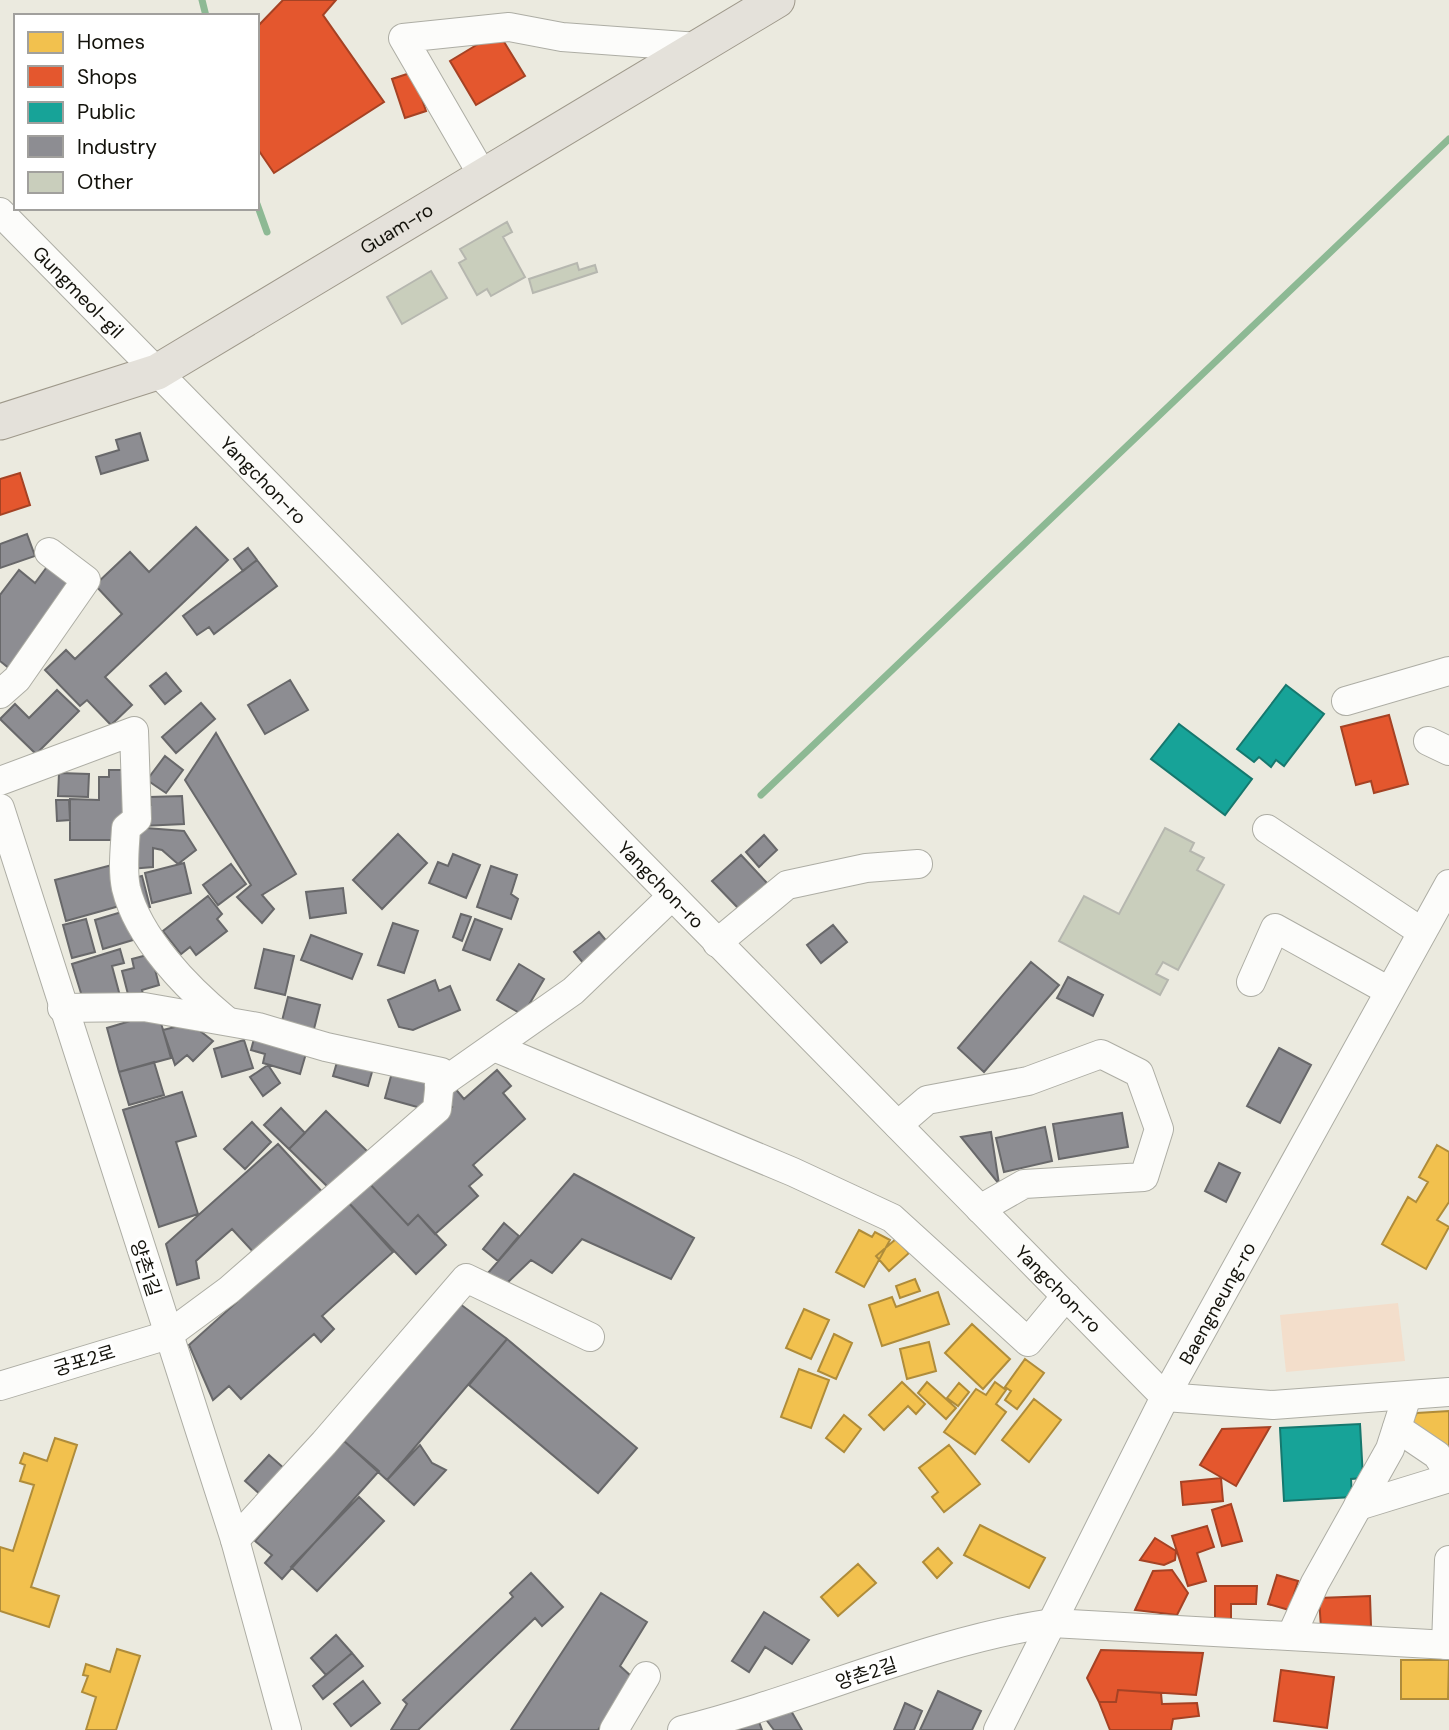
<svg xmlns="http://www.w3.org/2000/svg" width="1449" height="1730" font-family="'DM Sans','Noto Sans KR',sans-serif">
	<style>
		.green { fill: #f3decb }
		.homes { fill: #f2c14e; stroke: #af8c3a; stroke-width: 2 }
		.shops { fill: #e4572e; stroke: #a54224; stroke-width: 2 }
		.public { fill: #17a398; stroke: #16786e; stroke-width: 2 }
		.industry { fill: #8d8d92; stroke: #68686a; stroke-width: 2 }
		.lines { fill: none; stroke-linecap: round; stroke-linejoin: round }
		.stream { stroke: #8db994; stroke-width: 7 }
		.building { fill: #c9cebc; stroke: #b6b7af; stroke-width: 2 }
		.minor-casing { stroke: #adada4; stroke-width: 30 }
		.major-casing { stroke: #9e988a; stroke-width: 37 }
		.minor { stroke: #fcfcfa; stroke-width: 28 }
		.major { stroke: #e4e1da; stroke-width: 35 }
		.labels { text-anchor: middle; stroke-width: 7; stroke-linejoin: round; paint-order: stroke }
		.street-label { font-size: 19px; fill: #13120b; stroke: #fff }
	</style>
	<rect width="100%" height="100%" fill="#ebeadf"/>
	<!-- green -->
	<path class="green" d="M1398,1303L1405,1361L1286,1372L1280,1315Z"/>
	<!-- homes -->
	<path class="homes" d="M1437,1145L1449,1152V1202L1437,1220L1449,1227L1426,1269L1382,1244L1408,1197L1416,1202L1428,1182L1419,1177Z
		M859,1230L872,1237L875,1232L890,1240L864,1287L836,1272Z
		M896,1239L909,1253L889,1271L876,1256Z
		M915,1279L920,1291L900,1298L896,1286Z
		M938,1292L949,1324L882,1346L869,1305L892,1297L896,1307Z
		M804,1309L829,1320L811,1359L786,1348Z
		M972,1324L1010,1359L983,1389L945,1353Z
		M834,1334L852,1343L836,1379L818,1371Z
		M929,1342L936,1371L907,1379L900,1349Z
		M1025,1359L1044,1373L1017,1409L1005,1400L1011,1391L1005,1387Z
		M799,1369L829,1380L811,1428L781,1417Z
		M902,1382L925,1404L916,1414L908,1406L884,1430L869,1415Z
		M927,1382L956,1408L946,1419L918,1393Z
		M995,1382L1006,1390L996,1404L1006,1412L975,1454L944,1432L976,1389L986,1395Z
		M959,1383L969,1392L958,1406L947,1398Z
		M1034,1399L1061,1420L1029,1462L1002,1440Z
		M1449,1411V1452L1408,1428L1417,1413Z
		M844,1415L861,1429L844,1452L826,1438Z
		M55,1438L77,1445L31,1587L59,1596L49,1627L0,1611V1547L13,1551L34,1485L20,1481L25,1465L20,1463L24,1453L47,1461Z
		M949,1445L980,1484L944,1512L932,1497L938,1492L919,1468Z
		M980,1525L1045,1558L1029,1588L964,1555Z
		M938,1548L952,1563L937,1578L923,1562Z
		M858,1564L876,1583L838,1616L821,1597Z
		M117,1649L140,1656L116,1730H86L96,1697L82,1692L88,1676L83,1675L86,1664L110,1672Z
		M1401,1660H1449L1448,1699H1401Z"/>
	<!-- shops -->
	<path class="shops" d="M283,0H336L323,15L384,102L274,173L257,148V27Z
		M498,32L525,76L476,105L450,61Z
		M413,72L426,111L405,118L392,79Z
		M20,473L30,505L0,515V479Z
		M1389,715L1408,784L1374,793L1371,781L1356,785L1341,727Z
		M1270,1427L1236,1486L1200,1465L1222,1429Z
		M1221,1478L1223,1501L1183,1505L1181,1482Z
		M1231,1504L1242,1541L1222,1546L1212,1510Z
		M1207,1526L1214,1547L1197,1553L1206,1581L1188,1586L1172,1536Z
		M1155,1538L1176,1551L1175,1560L1164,1565L1140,1560Z
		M1172,1570L1188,1593L1177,1615L1135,1610L1153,1571Z
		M1277,1575L1298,1581L1289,1610L1268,1604Z
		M1215,1586H1257L1256,1604H1231V1624H1215Z
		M1370,1596L1371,1626L1321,1628L1319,1598Z
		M1101,1650L1203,1653L1196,1695L1118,1690L1116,1702H1099L1087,1678Z
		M1281,1670L1334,1677L1327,1728L1274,1721Z
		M1118,1690L1161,1693L1162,1704L1197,1703L1199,1716L1173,1719L1171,1730H1110L1099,1702H1116Z"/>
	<!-- public -->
	<path class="public" d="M1286,685L1324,714L1284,766L1276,760L1271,767L1259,757L1254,762L1237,749Z
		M1179,724L1252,779L1225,815L1151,759Z
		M1360,1424L1363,1478L1351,1479L1352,1497L1284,1501L1280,1428Z"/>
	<!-- industry -->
	<path class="industry" d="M140,433L148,460L101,474L96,457L119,450L116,440Z
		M196,527L228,560L105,677L132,705L111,725L87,700L80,706L45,670L66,650L75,659L122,614L95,585L130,552L149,572Z
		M27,534L35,556L0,568V544Z
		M248,548L257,560L243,571L234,559Z
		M257,560L277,586L214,634L209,627L197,635L183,616Z
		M49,564L75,582L10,669L0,661V595L19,570L35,583Z
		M166,673L181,691L165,704L150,686Z
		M290,680L308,710L265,734L248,705Z
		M57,690L79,711L36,754L0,719L15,704L29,718Z
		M201,703L215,719L176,753L162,737Z
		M216,733L296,874L262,895L274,909L262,923L237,897L251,885L185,780Z
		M165,756L183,770L166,793L147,780Z
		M109,770H130L121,840H70V799L99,800V777H109Z
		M59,773L89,774L88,797L58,796Z
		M182,796L184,824L142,826V805H151L150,797Z
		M56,800H69L70,820L57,821Z
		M133,827L184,831L196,850L178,864L162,850L153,848V867L130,869Z
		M398,834L427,863L382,909L353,880Z
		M764,835L777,850L759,867L746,852Z
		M453,854L480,865L466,898L429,883L438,862L448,866Z
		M741,855L767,883L739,909L712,881Z
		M184,863L191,893L152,903L145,873Z
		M231,864L246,884L218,905L203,885Z
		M112,865L123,905L66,921L55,880Z
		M491,866L517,875L511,894L518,899L511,919L477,907Z
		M142,876L150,907L137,910L129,879Z
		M343,888L346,913L310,918L306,892Z
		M208,896L222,914L217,919L227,931L196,955L190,947L181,954L163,931Z
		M125,911L133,940L103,949L95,920Z
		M461,914L471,917L462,941L453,937Z
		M86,919L95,952L72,958L63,925Z
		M475,919L502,929L490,960L463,950Z
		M393,923L418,931L404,973L378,965Z
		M833,925L847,942L821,963L807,945Z
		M599,932L609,944L584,964L574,952Z
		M311,935L362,954L352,979L301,960Z
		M120,949L124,963L112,966L120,996L85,1006L72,964Z
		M264,949L294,956L285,995L255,988Z
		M151,954L159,985L142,990L144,998L130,1002L122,971L134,968L132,959Z
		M1031,962L1059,985L984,1072L958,1048Z
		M519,964L544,979L523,1015L497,1000Z
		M1068,977L1103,995L1093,1016L1057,998Z
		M435,980L439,991L450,986L460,1010L413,1030L399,1027L388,1000Z
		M288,997L320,1005L312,1037L280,1029Z
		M140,1018L161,1023L171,1058L119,1072L107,1028Z
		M179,1026L200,1031L213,1041L193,1061L187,1055L175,1065L163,1030Z
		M255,1035L307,1050L300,1074L263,1063L265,1054L251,1050Z
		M244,1040L253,1068L222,1077L214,1049Z
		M1279,1048L1311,1065L1280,1123L1247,1106Z
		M339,1055L374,1065L368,1086L333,1076Z
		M154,1062L164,1095L129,1105L119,1072Z
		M268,1065L280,1083L263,1096L250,1077Z
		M393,1069L437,1081L428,1110L385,1098Z
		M497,1070L511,1086L503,1093L525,1119L473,1165L482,1175L469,1186L478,1196L435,1234L418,1215L408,1225L368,1182L452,1107L442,1096L454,1087L464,1099Z
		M182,1092L196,1136L176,1142L198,1214L159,1227L123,1110Z
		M281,1108L305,1133L289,1149L264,1125Z
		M326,1111L369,1153L331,1190L289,1149Z
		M1122,1113L1128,1147L1059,1159L1053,1124Z
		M252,1122L271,1142L245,1169L224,1149Z
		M1045,1127L1052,1161L1004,1172L996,1138Z
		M991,1132L999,1184L961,1137Z
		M278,1144L326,1196L257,1256L232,1229L196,1261L199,1278L177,1285L166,1244Z
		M1219,1163L1240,1173L1226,1202L1205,1191Z
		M574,1174L694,1238L671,1279L582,1239L552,1273L531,1260L504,1286L488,1273Z
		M368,1182L408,1225L418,1215L446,1245L416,1274L348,1202Z
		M348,1202L393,1252L322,1316L334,1329L321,1342L314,1334L241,1399L229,1386L213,1400L189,1345Z
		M504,1223L519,1236L498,1261L483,1249Z
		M460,1304L507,1339L387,1480L344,1441Z
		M507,1339L637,1448L598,1493L469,1385Z
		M344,1441L379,1471L282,1579L265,1563L272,1555L255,1541Z
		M420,1445L432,1463L446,1470L414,1505L387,1480Z
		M269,1455L286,1470L262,1496L245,1481Z
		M359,1497L384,1521L317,1591L291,1567Z
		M531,1573L563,1607L542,1626L535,1618L418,1730H391L407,1704L403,1700L513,1597L510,1593Z
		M601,1593L647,1622L620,1666L632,1677L598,1730H511Z
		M764,1612L809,1640L792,1664L765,1647L749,1672L732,1661Z
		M336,1635L352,1653L326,1675L311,1658Z
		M352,1653L363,1666L323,1699L313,1686Z
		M363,1681L380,1703L351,1726L334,1704Z
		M938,1691L981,1711L972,1730H920Z
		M905,1703L922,1711L914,1730H894Z
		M790,1709L802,1730H774L765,1718Z
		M758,1719L762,1730H727Z"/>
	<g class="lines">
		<!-- stream -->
		<path class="stream" d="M202,0L206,16
			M257,204L267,232
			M761,795L1449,139"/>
	</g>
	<!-- building -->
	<path class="building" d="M507,222L512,232L503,237L525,277L491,296L487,289L477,295L459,263L466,259L460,249Z
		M577,263L579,270L595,265L597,272L533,293L529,279Z
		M431,271L447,298L402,324L387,297Z
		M1165,828L1194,843L1190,851L1204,858L1197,870L1224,885L1178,970L1163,962L1156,974L1168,980L1160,995L1059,941L1084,896L1119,914Z"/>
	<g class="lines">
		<!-- minor casing -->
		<g class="minor-casing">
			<g id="minor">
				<path d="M483,176L403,38L509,27L562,37L698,47"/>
				<path id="s1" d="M0,212L1165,1397L1273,1405L1449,1392"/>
				<path d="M0,694L17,679L86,580L49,552"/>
				<path d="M1346,701L1449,671"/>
				<path d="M1428,741L1449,751"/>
				<path d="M0,781L134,731L137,819L126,828C125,847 122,869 126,888C138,938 188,989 226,1020"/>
				<path d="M0,808L235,1540L287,1730"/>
				<path d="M1267,829L1422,932"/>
				<path d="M717,943L787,885L866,868L918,864"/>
				<path d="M1251,982L1275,928L1389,991"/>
				<path d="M494,1047L793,1172L892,1218L1028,1342L1066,1296"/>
				<path d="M439,1085L573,991L672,896"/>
				<path d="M898,1125L927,1100L1028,1081L1101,1054L1139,1073L1159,1129L1144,1177L1024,1184L980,1209"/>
				<path d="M0,1386L168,1335L229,1290L437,1109L441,1072L326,1047L258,1027L144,1007L62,1008"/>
				<path d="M1397,1428L1437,1455L1449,1474"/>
				<path d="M1358,1506L1449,1478"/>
				<path d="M235,1540L324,1443L466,1278L590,1337"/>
				<path d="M1291,1636L1315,1583L1390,1449L1407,1396"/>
				<path d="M1446,1645L1449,1560"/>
				<path d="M614,1730L646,1676"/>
				<path d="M682,1730C807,1699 925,1642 1052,1623L1449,1645"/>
				<path id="s2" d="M998,1730L1165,1397L1449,884"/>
			</g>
		</g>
		<!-- major casing -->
		<g class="major-casing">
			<g id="major">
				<path id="s3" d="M0,422L157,372L777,0"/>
			</g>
		</g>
		<!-- minor -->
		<use href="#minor" class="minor"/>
		<!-- major -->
		<use href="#major" class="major"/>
	</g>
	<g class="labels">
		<!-- street labels -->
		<g class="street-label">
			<text dy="7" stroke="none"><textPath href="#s3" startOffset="444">Guam-ro</textPath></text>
			<text dy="7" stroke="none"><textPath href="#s1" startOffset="112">Gungmeol-gil</textPath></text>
			<text dy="7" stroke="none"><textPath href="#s1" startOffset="376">Yangchon-ro</textPath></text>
			<text dy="7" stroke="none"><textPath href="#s1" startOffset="943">Yangchon-ro</textPath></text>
			<text transform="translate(146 1268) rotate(72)" y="7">양촌1길</text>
			<text dy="7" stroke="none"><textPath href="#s1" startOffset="1510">Yangchon-ro</textPath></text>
			<text dy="7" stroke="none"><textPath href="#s2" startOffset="480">Baengneung-ro</textPath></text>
			<text transform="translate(84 1360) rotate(-17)" y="7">궁포2로</text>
			<text transform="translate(866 1673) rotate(-18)" y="7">양촌2길</text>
		</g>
	</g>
	<!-- legend -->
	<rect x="14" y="14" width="245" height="196" fill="#ffffff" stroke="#a1a09d" stroke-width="2"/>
	<rect x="28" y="32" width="35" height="21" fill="#f2c14e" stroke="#a1a09d" stroke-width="2"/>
	<text x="77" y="49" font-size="21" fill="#13120b">Homes</text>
	<rect x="28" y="66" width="35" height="21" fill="#e4572e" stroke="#a1a09d" stroke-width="2"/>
	<text x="77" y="84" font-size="21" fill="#13120b">Shops</text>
	<rect x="28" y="102" width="35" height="21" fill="#17a398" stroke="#a1a09d" stroke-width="2"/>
	<text x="77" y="119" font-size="21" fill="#13120b">Public</text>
	<rect x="28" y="136" width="35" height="21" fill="#8d8d92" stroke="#a1a09d" stroke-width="2"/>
	<text x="77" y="154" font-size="21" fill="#13120b">Industry</text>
	<rect x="28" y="172" width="35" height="21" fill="#c9cebc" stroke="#a1a09d" stroke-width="2"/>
	<text x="77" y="189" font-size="21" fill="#13120b">Other</text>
</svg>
